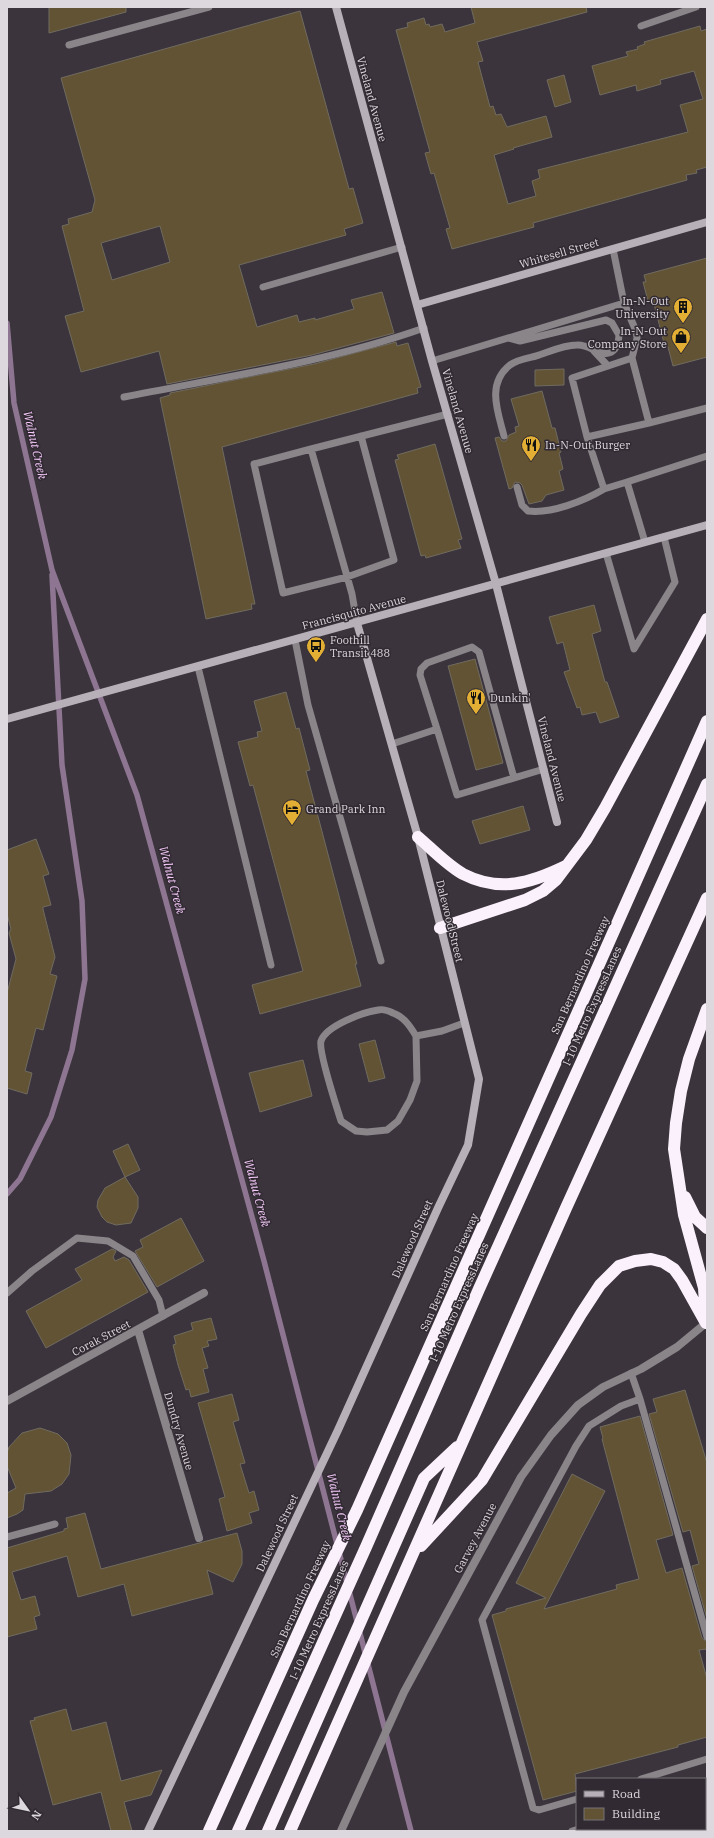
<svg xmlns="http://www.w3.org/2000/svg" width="714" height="1838" font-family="'IBM Plex Serif',serif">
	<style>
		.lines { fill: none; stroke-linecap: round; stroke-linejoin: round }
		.stream { stroke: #8e7692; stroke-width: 5.5 }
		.building { fill: #625334; stroke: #706b5f; fill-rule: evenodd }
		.lane { stroke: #898589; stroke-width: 7 }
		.street { stroke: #898589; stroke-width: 8 }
		.secondary { stroke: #b7b0b8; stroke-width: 8 }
		.highway { stroke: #fbf1fc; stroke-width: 12 }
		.labels { text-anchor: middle; stroke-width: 3; stroke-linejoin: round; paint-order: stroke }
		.street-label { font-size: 11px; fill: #ddd8dd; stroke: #312a32 }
		.poi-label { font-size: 11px; fill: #ddd8dd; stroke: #312a32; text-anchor: start }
		.water-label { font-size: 12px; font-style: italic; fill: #f4c9fa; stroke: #312a32 }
	</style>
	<rect width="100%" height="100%" fill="#3b343d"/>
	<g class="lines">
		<!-- stream -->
		<path class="stream" d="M7,323L14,403L52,570L137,795L264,1261L411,1831
			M7,1194L20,1179L51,1117L72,1050L85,979L82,901L62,765L52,575"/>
	</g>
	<!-- building -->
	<path class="building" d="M49,7H126V12L49,33Z
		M471,7H586L587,12L477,42L483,61L478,62L490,107L493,106L496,115L501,114L507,127L546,116L552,137L513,148L514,149L494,155L508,204L536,196L532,181L540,178L538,170L688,132L680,105L703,99L694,71L660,80L661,84L637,91L636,85L600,95L592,66L628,56L626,52L638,49L637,47L645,44L644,42L700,26L701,31L707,29V167L696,170L697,173L686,175L687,180L533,223L534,227L452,249L446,229L450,228L434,173L431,174L425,153L430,152L396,30L408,27L407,23L424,18L426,25L429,24L430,27L442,24L445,32L475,23Z
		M300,11L349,189L353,188L363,223L344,229L346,235L239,265L257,327L297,315L299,322L315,318V320L354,309L351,300L382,292L394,333L312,355L167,384L159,351L81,372L65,316L84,311L62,226L69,224L68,219L92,212L95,200L61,78ZM160,226L170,262L112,280L101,243Z
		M564,75L571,102L555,107L547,80Z
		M707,258V357L673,366L668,347H665L653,300L648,301L643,282H646L644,275Z
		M396,342L397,346L408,343L421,387L417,388L418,393L222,447L255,604H251L252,609L206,619L160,398L170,395V393L314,364Z
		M564,369V385L535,386V370Z
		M542,391L552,428H555L561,452L559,453L563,469L559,471L564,490L546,495L542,501L529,504L522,485L520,483L515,482L512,488L509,489L495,438L499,437L502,441H506L509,435L516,432L515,427L519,426L511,399Z
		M435,444L462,539L458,540L461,548L426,558L425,555L421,556L395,460L399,459L397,455Z
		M594,605L601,631L592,634L605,682H607L619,717L600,723L596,712L582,715L580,707L577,708L564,672L570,670L563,642L557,644L549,617Z
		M475,659L503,763L476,770L448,666Z
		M286,692L296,729L299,728L310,770L306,771L357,964H355L361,986L260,1014L252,985L303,971L253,785L250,786L238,742L258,737L257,732L262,731L254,701Z
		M523,806L530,830L480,844L472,821Z
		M36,839L49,874L43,876L51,905L43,907V909L55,957L50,974L57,976L43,1030L36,1028L25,1071L32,1073L27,1094L7,1088V993L16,959L9,933L11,929L7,914V850Z
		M375,1040L385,1078L369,1082L359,1044Z
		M303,1060L312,1096L260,1112L249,1073Z
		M128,1144L140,1170L125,1177L113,1151Z
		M125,1177L138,1197V1208L131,1223L116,1225L107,1222L102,1217L97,1207L98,1200L105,1188Z
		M181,1218L204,1261L157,1287L135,1251L143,1247L140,1240Z
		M112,1249L116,1251L113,1257L115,1261L124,1257L129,1260L148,1292L46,1348L26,1311L82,1280L75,1269Z
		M211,1318L217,1339L207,1341L209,1346L202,1348L208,1368L203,1369L209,1392L191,1397L189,1389L186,1390L178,1365L173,1345L176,1344L174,1336L193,1330L191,1323Z
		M685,1390L707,1463V1619L692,1566L699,1564L690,1530L683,1532L649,1414L657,1412L653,1399Z
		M232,1394L239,1420L233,1422L245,1463L240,1464L249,1493L254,1491L259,1510L249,1513L252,1523L227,1531L219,1499L225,1497L198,1403Z
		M640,1416L673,1535L656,1540L666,1573L682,1568L702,1638L707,1642V1649L699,1650L707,1679V1737L678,1745V1747L575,1774L577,1791L543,1800L492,1615L506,1611V1609L546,1598L516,1583L572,1474L605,1491L544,1609L617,1589L616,1585L639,1579L602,1439L603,1438L600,1427Z
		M40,1428L58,1434L67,1443L71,1455L69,1474L62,1484L51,1491L25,1494L23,1510L17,1514L7,1518V1493L16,1488L7,1466V1453L9,1447L22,1433Z
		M85,1513L101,1569L237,1533L242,1551V1564L233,1582L207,1570L213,1594L132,1616L124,1584L78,1597L67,1556L12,1572L21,1600L35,1596L40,1615L34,1617L37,1629L7,1637V1548L64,1531V1529L68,1528L66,1518Z
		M66,1709L72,1731L106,1722L121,1781L162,1770L151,1795L124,1802L132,1831H111L101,1792L53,1805L30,1721L35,1720L34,1718Z"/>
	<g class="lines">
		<!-- lane -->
		<path class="lane" d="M641,26L696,7
			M69,45L209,7
			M613,249L624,303
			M263,287L402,247
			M594,351L608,366
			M432,361L624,303L636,331L637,338L632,358L649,423L707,408
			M124,397C224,377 328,362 424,328
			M504,436C498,412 486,384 510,365C516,360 528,358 536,356C549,352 563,345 577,345C589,344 599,356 609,353C616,351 619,342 619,335L612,323L606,320L520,341L509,338
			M587,437L572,378L632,358
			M311,449L254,464L283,593L347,577L394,560L361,436
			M627,482L604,489L587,437L649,423
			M517,487L522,505L528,511C551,514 584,501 604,489
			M645,542L627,482L707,456
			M606,553L634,649L675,582L664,537
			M357,623L352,594L311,449L448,414
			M295,640L308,705L381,961
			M198,667L271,965
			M437,729L420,675L421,669L427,663L472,647L479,652L514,778
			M392,744L437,729L457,795L544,769
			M416,1036L417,1081L410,1100L398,1121L387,1130L367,1132L356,1131L341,1121C337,1108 318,1051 321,1041C326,1026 363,1012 378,1010C382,1009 389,1011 393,1013C404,1017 410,1026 416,1036L442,1031L464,1023
			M7,1293L32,1271L77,1238L108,1241L133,1256L159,1300L163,1316
			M640,1399L707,1637
			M7,1537L55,1524
			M641,1779L707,1759
			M705,1795L707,1794
			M577,1799L539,1810L533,1808L482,1620L576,1446L589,1426L621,1406L640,1399L631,1373
			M572,1831L579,1829"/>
		<!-- street -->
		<path class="street" d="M138,1330L199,1538
			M7,1401L204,1293
			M341,1831L404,1692L521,1477L551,1435L578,1405L603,1387L641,1369L677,1347L706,1323"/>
		<!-- secondary -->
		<path class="secondary" d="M336,7L432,361L496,584L557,822
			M417,305L707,222
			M7,719L707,525
			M148,1831L338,1430L438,1208L468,1145L479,1079L418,837L357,623"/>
		<!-- highway -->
		<path class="highway" d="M418,837C432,849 447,865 463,874C500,893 531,883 566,866
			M440,928L525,900L543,891L556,880L586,840L605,808L707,619
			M685,1197L695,1217L707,1228
			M706,1320L704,1288L684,1215L674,1149L676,1123L681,1091L689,1059L707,1009
			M421,1546L482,1480L581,1314L600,1285L619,1266L635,1261L651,1259L663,1262L674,1269L682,1280L706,1323
			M209,1831L313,1600L357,1510L707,721
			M238,1831L366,1547L479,1289L707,784
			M268,1831L424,1478L457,1447
			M290,1831L566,1208L707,898"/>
	</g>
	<!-- icons -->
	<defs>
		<g id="building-pin" transform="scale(1)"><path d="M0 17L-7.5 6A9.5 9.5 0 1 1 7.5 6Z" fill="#e2af34" stroke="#312a32"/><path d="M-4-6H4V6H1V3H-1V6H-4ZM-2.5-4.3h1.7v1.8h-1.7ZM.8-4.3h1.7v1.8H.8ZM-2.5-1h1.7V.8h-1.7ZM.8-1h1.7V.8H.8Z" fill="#111"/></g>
		<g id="shop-pin" transform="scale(1)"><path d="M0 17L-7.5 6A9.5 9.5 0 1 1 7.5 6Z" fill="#e2af34" stroke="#312a32"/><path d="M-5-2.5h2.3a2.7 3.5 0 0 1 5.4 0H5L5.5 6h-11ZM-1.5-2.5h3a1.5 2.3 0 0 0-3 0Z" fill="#111"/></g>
		<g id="restaurant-pin" transform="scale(1)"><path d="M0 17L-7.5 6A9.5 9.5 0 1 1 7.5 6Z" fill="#e2af34" stroke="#312a32"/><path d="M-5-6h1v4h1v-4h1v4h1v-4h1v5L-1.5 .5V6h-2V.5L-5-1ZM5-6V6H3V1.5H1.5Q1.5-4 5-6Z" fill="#111"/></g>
		<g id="bus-pin" transform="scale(1)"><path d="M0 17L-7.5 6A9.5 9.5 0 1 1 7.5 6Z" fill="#e2af34" stroke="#312a32"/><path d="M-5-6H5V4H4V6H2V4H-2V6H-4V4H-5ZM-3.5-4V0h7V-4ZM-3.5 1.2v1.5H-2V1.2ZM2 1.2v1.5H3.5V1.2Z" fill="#111"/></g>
		<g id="hotel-pin" transform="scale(1)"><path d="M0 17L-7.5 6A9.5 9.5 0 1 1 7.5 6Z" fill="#e2af34" stroke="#312a32"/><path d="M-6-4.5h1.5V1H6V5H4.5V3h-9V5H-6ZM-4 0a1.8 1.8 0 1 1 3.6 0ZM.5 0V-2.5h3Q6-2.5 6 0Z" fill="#111"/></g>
	</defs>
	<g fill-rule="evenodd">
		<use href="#building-pin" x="683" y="307"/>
		<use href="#shop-pin" x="681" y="337"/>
		<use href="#restaurant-pin" x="531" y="445"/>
		<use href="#bus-pin" x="316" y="646"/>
		<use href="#restaurant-pin" x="476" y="698"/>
		<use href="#hotel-pin" x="292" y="809"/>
	</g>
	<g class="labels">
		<!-- street labels -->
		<g class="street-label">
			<text transform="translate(372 99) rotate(75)" y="4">Vineland Avenue</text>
			<text transform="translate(559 253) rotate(-16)" y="4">Whitesell Street</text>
			<text transform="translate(458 411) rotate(74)" y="4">Vineland Avenue</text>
			<text transform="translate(354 612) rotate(-15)" y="4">Francisquito Avenue</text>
			<text transform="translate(552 759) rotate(76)" y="4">Vineland Avenue</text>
			<text transform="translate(450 921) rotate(76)" y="4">Dalewood Street</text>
			<text transform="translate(580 975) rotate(-66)" y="4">San Bernardino Freeway</text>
			<text transform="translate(592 1006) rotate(-66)" y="4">I-10 Metro ExpressLanes</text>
			<text transform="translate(412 1239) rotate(-66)" y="4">Dalewood Street</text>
			<text transform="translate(449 1272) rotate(-66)" y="4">San Bernardino Freeway</text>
			<text transform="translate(459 1302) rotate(-66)" y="4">I-10 Metro ExpressLanes</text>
			<text transform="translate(101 1338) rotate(-28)" y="4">Corak Street</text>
			<text transform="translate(179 1431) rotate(74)" y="4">Dundry Avenue</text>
			<text transform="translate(277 1533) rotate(-65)" y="4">Dalewood Street</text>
			<text transform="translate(475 1538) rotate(-62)" y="4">Garvey Avenue</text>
			<text transform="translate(300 1599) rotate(-65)" y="4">San Bernardino Freeway</text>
			<text transform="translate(319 1620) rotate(-66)" y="4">I-10 Metro ExpressLanes</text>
		</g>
		<!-- poi labels -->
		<g class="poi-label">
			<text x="669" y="305" text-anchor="end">In-N-Out<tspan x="669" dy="13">University</tspan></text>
			<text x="667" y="335" text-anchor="end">In-N-Out<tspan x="667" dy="13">Company Store</tspan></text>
			<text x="545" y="449">In-N-Out Burger</text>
			<text x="330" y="644">Foothill<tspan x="330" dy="13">Transit 488</tspan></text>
			<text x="490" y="702">Dunkin'</text>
			<text x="306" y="813">Grand Park Inn</text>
		</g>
		<!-- water labels -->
		<g class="water-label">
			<text transform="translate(35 445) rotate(77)" y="4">Walnut Creek</text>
			<text transform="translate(172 880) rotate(75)" y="4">Walnut Creek</text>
			<text transform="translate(257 1193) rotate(75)" y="4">Walnut Creek</text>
			<text transform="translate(339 1507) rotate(76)" y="4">Walnut Creek</text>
		</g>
	</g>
	<!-- border -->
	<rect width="714" height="1838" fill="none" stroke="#ddd8dd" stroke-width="16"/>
	<!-- legend -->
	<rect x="576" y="1778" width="130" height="52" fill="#312a32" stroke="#767076"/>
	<rect x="584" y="1791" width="20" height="6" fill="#b7b0b8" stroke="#767076"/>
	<text x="612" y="1798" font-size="12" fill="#ddd8dd">Road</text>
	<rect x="584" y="1808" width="20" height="12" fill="#625334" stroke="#767076"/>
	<text x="612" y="1818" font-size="12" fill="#ddd8dd">Building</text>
	<!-- north arrow -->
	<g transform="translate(28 1810) rotate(123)" stroke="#312a32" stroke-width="3" paint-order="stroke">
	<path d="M0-3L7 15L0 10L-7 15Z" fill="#ddd8dd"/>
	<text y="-6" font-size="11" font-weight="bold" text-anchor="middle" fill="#ddd8dd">N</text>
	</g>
</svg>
